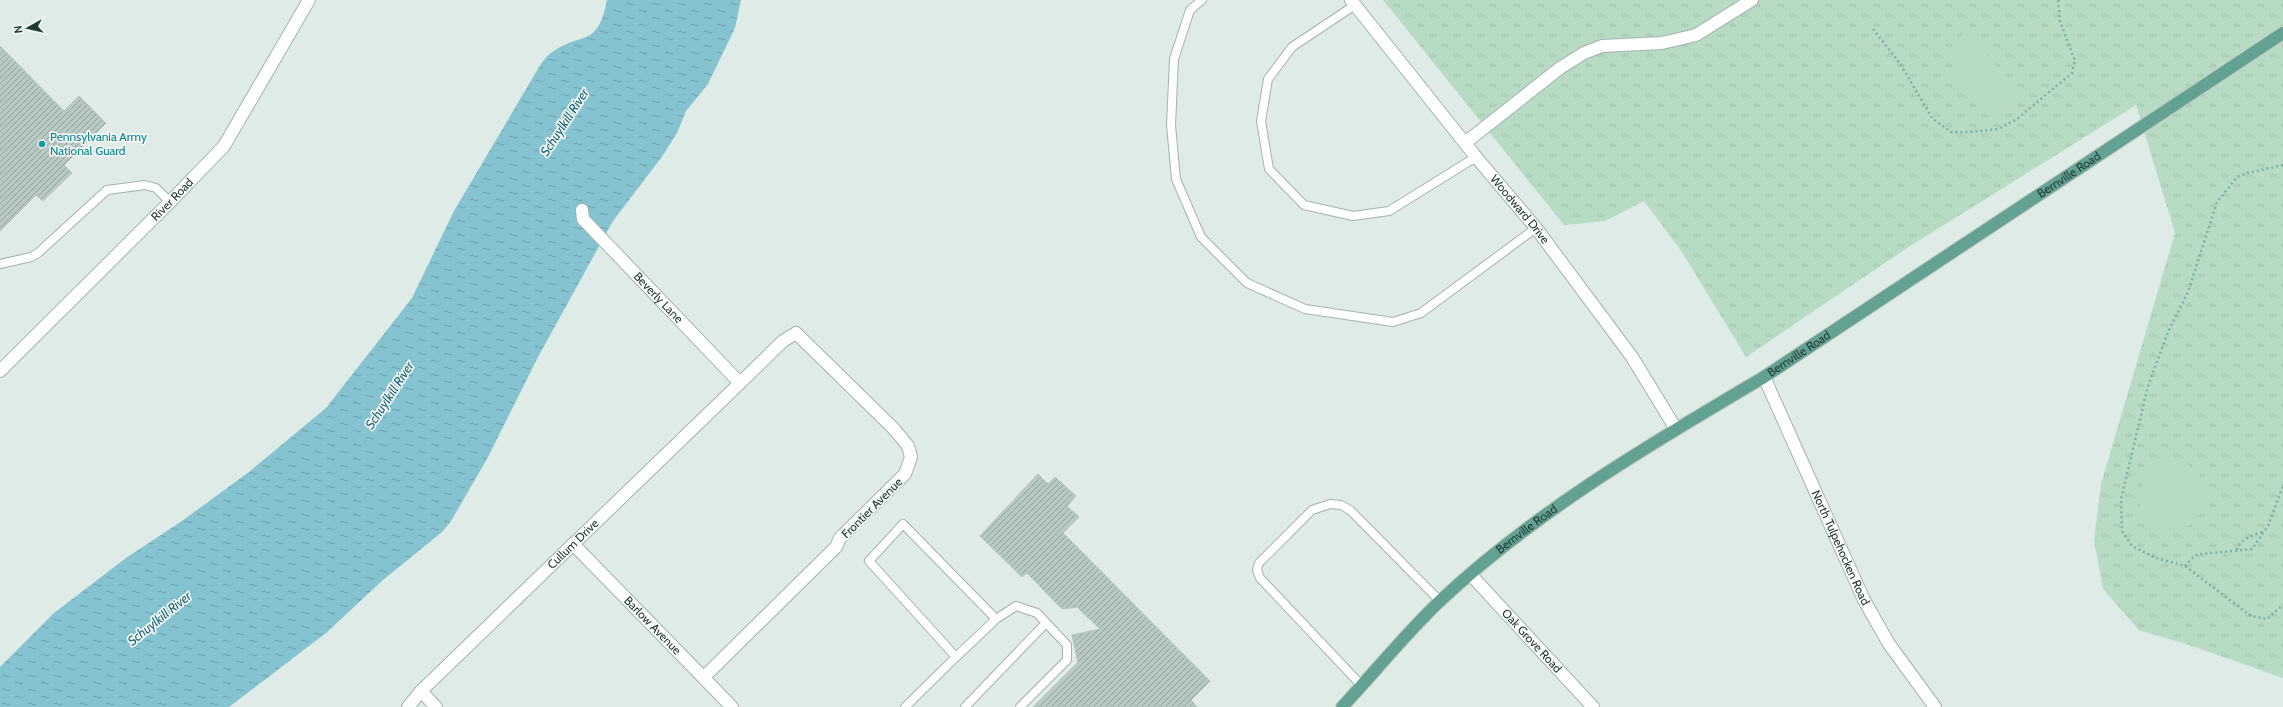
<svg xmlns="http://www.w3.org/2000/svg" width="2283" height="707" font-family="Cabin,sans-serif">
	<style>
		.grass { fill: url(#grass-tufts) }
		.garden { fill: #b8dcc3 }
		.water { fill: url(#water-ripples) }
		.building { fill: url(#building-hatch); stroke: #b2c4bd }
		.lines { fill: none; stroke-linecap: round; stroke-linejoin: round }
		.lane-casing { stroke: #a2b3ad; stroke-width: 10 }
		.street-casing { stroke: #a2b3ad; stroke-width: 14 }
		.secondary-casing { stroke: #9eb7af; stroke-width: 14 }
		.primary-casing { stroke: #c1c8c6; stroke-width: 14 }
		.path { stroke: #7fafa2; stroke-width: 2.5; stroke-dasharray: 2 3; stroke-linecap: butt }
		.lane { stroke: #fff; stroke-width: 8 }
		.street { stroke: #fff; stroke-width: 12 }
		.secondary { stroke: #fff; stroke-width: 12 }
		.primary { stroke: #63a193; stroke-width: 12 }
		.culture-dot { fill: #0f9aa8; stroke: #f0f7f4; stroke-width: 1.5 }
		.labels { text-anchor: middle; stroke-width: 3.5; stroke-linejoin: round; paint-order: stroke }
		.culture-label { font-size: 12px; fill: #0d838f; stroke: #f0f7f4; text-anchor: start }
		.street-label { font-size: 12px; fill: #203b35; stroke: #f0f7f4 }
		.water-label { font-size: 13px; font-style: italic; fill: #1a6477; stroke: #f0f7f4 }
	</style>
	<defs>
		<pattern id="grass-tufts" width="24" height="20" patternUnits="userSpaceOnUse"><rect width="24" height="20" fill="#b8dcc3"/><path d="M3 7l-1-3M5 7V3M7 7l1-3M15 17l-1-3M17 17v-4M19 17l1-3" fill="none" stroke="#9ebea8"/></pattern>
		<pattern id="water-ripples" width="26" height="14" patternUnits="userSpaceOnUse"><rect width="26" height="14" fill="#86c3d1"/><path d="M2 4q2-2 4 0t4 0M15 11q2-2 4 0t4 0" fill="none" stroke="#6da0aa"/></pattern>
		<pattern id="building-hatch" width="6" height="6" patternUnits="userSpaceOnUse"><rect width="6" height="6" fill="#b8c8c2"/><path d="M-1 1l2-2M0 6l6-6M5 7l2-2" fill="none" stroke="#95a49e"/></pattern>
	</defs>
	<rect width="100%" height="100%" fill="#dfebe6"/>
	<!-- grass -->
	<path class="grass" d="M1383,0H2283V678L2189,645L2139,630L2103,589L2094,540L2101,484L2175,233L2136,105L1907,248L1746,357L1682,252L1644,201L1605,221L1564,225Z"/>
	<!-- garden -->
	<path class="garden" d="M1968,34L2015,86L2014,96L2001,108L1989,115C1981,112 1980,107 1975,100C1962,82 1944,67 1953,42L1963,35Z
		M2171,460C2193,459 2212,486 2204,506C2199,518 2186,530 2174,533C2124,526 2133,475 2171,460Z"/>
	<!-- water -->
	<path class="water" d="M607,0H741L735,28L708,84L686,111L677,133L661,158L613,221L538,357L487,459L451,521L442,532L383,580L326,633L229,707H0V667L54,613L126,558L182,521L249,472L326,408L412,298L454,211L539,67C542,63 546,56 551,53C582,30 597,50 607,0Z"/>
	<!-- building -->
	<path class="building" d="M0,46L64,111L79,96L106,123L64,165L72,173L43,201L36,195L0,231Z
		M1038,474L1048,484L1055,477L1076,496L1067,506L1079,517L1063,533L1210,681L1191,700L1197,707H1033L1078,662L1072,635L1100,629L1077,607L1062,609L1027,573L1022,577L980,536Z"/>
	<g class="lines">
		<!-- lane casing -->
		<g class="lane-casing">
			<path id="lane" d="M1202,0L1190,10L1174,59L1171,125L1176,179L1201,237L1247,283L1305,309L1393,322L1421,313L1536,228
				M1355,5L1292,47L1268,79L1261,121L1269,169L1304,205L1353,216L1389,211L1476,157
				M0,264L31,257L38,253L107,190L145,185L156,188L170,202
				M956,657L996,619
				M1362,686L1260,578L1257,570L1259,563L1312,510L1330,504L1341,505L1350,510L1440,601
				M905,707L956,657L869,561L903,524L996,619L1016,606L1037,613L1067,645V660L1020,707
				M965,707L1046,623"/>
		</g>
		<!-- street casing -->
		<g class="street-casing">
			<g id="street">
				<path id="s1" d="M1351,0L1476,157L1536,228L1632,357L1676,429"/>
				<path d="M1465,143L1560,68L1584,53L1602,46L1662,43L1696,35L1752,0"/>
				<path id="s2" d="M582,210L583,219L740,383"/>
				<path id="s3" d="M1764,377L1864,600L1889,644L1935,707"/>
				<path id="s4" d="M573,544L732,707"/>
				<path id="s5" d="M1470,574L1593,707"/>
				<path d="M421,691L436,707"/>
				<path id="s6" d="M408,707L421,691L740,383L783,341L796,333L894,429L908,446L911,457L905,474L840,538L836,547L704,677"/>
			</g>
		</g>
		<!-- secondary casing -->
		<g class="secondary-casing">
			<g id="secondary">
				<path id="s7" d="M0,371L170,202L224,146L309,0"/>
			</g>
		</g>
		<!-- primary casing -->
		<g class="primary-casing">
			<g id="primary">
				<path id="s8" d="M1342,707C1375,672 1406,633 1441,600C1536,511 1652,443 1764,377L2283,33"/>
			</g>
		</g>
		<!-- path -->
		<path class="path" d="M1873,29L1901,65L1932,118L1951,132H1971L1998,129L2017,119L2072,73L2075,61L2060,21L2058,0
			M2283,165L2247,173L2237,177L2217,202L2188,292L2168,332L2148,386L2121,499L2122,531L2132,546L2156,558L2185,566L2251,616L2267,619L2283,605
			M2237,550C2240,539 2253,535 2263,532
			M2185,566L2194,556L2201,554L2252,549L2268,526L2283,486"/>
		<!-- lane -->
		<use href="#lane" class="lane"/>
		<!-- street -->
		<use href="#street" class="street"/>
		<!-- secondary -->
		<use href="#secondary" class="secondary"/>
		<!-- primary -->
		<use href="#primary" class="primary"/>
	</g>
	<!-- markers -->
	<circle class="culture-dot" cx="42" cy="144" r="4"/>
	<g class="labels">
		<!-- culture labels -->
		<g class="culture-label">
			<text x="50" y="141">Pennsylvania Army<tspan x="50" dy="14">National Guard</tspan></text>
		</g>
		<!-- street labels -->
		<g class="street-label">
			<text dy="4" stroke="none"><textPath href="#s8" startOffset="905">Bernville Road</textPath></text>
			<text dy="4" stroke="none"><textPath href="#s7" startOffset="243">River Road</textPath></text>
			<text dy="4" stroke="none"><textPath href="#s1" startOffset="269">Woodward Drive</textPath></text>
			<text dy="4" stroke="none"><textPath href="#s2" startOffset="118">Beverly Lane</textPath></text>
			<text dy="4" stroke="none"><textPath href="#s8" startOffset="581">Bernville Road</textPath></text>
			<text transform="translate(872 508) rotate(-45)" y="4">Frontier Avenue</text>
			<text dy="4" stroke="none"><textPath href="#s8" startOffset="257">Bernville Road</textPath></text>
			<text dy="4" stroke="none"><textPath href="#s6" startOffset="232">Cullum Drive</textPath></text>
			<text dy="4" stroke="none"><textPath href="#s3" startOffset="187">North Tulpehocken Road</textPath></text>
			<text dy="4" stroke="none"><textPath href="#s4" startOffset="114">Barlow Avenue</textPath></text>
			<text dy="4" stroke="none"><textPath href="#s5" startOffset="91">Oak Grove Road</textPath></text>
		</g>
		<!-- water labels -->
		<g class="water-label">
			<text transform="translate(564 122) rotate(-57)" y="5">Schuylkill River</text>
			<text transform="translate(389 395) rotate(-57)" y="5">Schuylkill River</text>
			<text transform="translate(159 618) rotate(-39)" y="5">Schuylkill River</text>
		</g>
	</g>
	<!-- north arrow -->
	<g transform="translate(28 28) rotate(262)" stroke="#f0f7f4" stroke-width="3" paint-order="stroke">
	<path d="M0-3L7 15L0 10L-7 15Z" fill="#203b35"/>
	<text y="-6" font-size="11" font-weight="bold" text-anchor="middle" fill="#203b35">N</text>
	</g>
</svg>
